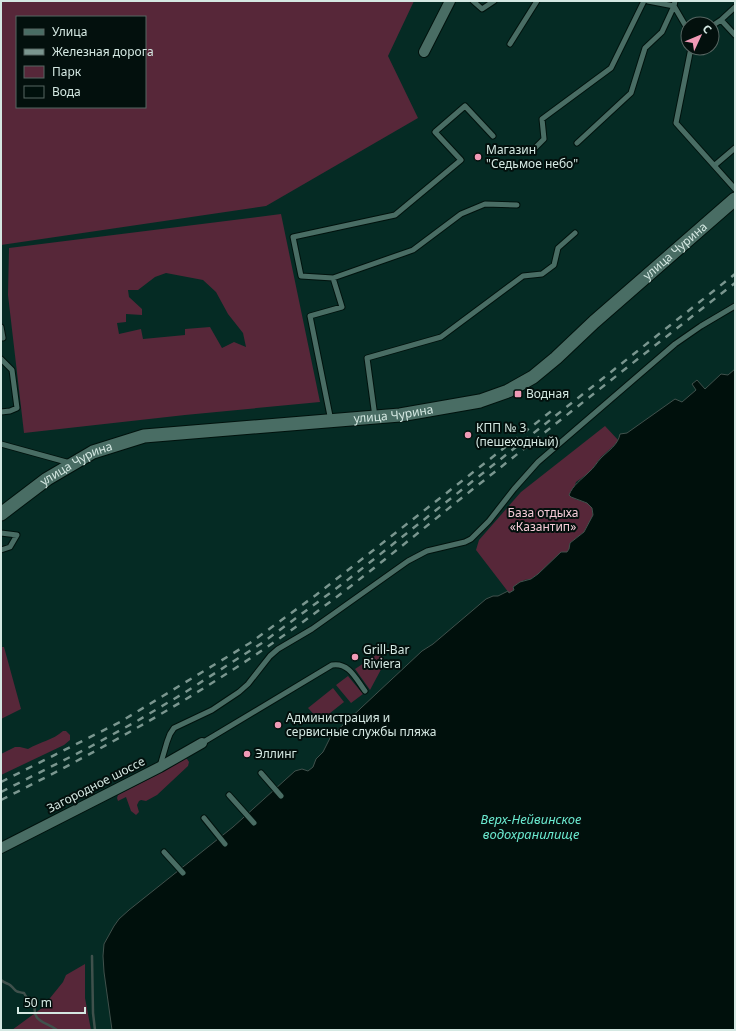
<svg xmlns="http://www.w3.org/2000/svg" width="736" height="1031" font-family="'Noto Sans',sans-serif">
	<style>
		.green { fill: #572739; fill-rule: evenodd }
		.water { fill: #00100c; stroke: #40514c }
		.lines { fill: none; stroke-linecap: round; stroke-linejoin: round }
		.stream { stroke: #40514c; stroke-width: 2.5 }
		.service-casing { stroke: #00120d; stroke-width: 7 }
		.minor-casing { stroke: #00120d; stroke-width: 12 }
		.tertiary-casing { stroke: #00120d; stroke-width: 15 }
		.service { stroke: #496d64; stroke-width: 5 }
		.minor { stroke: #496d64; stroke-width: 10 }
		.tertiary { stroke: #496d64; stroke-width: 13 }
		.rail { stroke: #7a968f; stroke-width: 2.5; stroke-dasharray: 7 7; stroke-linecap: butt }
		.poi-dot { fill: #f09ab6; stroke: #03100d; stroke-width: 1.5 }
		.labels { text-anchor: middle; stroke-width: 4; stroke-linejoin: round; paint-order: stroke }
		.poi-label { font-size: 12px; fill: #d4e8e2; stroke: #03100d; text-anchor: start }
		.street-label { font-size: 12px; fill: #d4e8e2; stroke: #03100d }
		.park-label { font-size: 12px; fill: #f4cbd7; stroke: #03100d }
		.water-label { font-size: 13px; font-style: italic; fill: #6ae9cf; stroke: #03100d }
	</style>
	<rect width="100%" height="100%" fill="#052b24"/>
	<!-- green -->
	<path class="green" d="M1,1H414L388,56L418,118L266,206L1,245ZM17,17H145V107H17Z
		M281,214L320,402L185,415L24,433L8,295L9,248ZM166,273L203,280L216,292L228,314L243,333L246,347L234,342L222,348L210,327L185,329V335L143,339L141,329L119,334L117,323L126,322V314L142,315V309L129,297L128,290H138L155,277Z
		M605,426L619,441L601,457L590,472L576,482L574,488L575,499L587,503L592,508L593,515L584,532L570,543L569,549L567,552H561L538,574L531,579L524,580L514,590L509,593L476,550L479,540L521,492Z
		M1,647H4L21,709L1,719Z
		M379,653L385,662L370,690L355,669Z
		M348,676L363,694L351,703L336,685Z
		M333,688L344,702L320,721L308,708Z
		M63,731H66L70,735V740L64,745L1,775V754L15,747H20L28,749C40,742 53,740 63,731Z
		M184,759H187L189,762L188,766L157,795L146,801L141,800L139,801L137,805L139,812L136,815L131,811L126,797L118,801L117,798L118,795L163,772Z
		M85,964V998L91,1030H12L42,1008L63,982L66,975Z"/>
	<!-- water -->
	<path class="water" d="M735,369V1030H112L104,972L103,956L104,944L114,926L119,919L129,910L233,827L295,771L302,769L308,771L313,767L316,759L323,752L331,736L422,651L433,644L486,599L493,596H498L508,591L509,593L514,590L513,587L520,582L531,579L538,574L561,552H567L569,549L570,543L584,532L593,515L592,508L587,503L571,497L569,495C573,485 581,480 589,472C594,468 597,462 601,458C609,450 618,445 620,434L627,433L675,399L682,402L696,390L692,384L697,380L705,389L721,374L728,375Z"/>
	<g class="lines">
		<!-- stream -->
		<path class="stream" d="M92,956L93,1013L95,1030
			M1,980C4,983 7,983 10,985C17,991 13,991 24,993L28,1000L35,1004C32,1023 45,1021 57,1030"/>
		<!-- service casing -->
		<g class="service-casing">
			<path id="service" d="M473,1L482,9L494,1
				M648,1L674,6L675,1
				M721,20L735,35
				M712,26L721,20L735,7
				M510,44L537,1
				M691,48L676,123L735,189
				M577,143L631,93L645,48L662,32L674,6L688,30
				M516,152H531L544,139L542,119L611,68L644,1
				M715,165L735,148
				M333,278L301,276L293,237L395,215L461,160L435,132L465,106L493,136
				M1,327L3,338H1
				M1,359L12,370L17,408L10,411L1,412
				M375,417L367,358L441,337L523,276L542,274L554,265L558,248L575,233
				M331,421L310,316L342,307L333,278L413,250L461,214L485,204L517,205
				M1,444L70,463
				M1,533L17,535L10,547L1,550
				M202,743L332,665C349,662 356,679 365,691
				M160,766L167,742L170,734L174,728L212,710L239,692L248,684L270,656L278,649L312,629L408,561L427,551L465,542L471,539L489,521L514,489L538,462L675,344L701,326L735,306
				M261,773L281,796
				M229,795L254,823
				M204,818L225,844
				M164,852L183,873"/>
		</g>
		<!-- minor casing -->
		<g class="minor-casing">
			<path id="minor" d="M424,52L450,1
				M1,848L160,767L202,743"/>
		</g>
		<!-- tertiary casing -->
		<g class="tertiary-casing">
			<g id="tertiary">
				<path id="s1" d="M1,514L47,479L93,452L144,436L400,415L480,401L508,391L533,377L556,358L594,322L735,199"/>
			</g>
		</g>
		<!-- service -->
		<use href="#service" class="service"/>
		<!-- minor -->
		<use href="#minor" class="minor"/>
		<!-- tertiary -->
		<use href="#tertiary" class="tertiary"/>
		<!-- rail -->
		<path class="rail" d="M1,782L120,722L250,643L316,595L554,409
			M1,792L88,748L137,721L184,693L262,643L345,582L735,274
			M1,800C93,754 182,705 267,647C332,603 393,553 454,504C548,430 641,356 735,283"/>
	</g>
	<!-- markers -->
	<g class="poi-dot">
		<circle cx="478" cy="157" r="4"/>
		<rect x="514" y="390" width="8" height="8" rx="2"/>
		<circle cx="468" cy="435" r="4"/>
		<circle cx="355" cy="657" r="4"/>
		<circle cx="278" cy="725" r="4"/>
		<circle cx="247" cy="754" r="4"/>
	</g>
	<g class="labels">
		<!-- poi labels -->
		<g class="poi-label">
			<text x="486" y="154">Магазин<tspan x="486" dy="14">"Седьмое небо"</tspan></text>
			<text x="526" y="398">Водная</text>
			<text x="476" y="432">КПП № 3<tspan x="476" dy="14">(пешеходный)</tspan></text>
			<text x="363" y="654">Grill-Bar<tspan x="363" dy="14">Riviera</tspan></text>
			<text x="286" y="722">Администрация и<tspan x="286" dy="14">сервисные службы пляжа</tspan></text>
			<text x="255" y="758">Эллинг</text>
		</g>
		<!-- street labels -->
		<g class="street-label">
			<text dy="4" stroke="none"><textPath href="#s1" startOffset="751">улица Чурина</textPath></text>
			<text dy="4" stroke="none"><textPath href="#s1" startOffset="415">улица Чурина</textPath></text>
			<text dy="4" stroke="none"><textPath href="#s1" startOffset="91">улица Чурина</textPath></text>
			<text transform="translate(96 785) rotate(-27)" y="4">Загородное шоссе</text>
		</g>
		<!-- park labels -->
		<g class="park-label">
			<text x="543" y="517">База отдыха<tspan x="543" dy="14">«Казантип»</tspan></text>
		</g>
		<!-- water labels -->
		<g class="water-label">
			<text x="531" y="824">Верх-Нейвинское<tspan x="531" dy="15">водохранилище</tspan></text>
		</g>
	</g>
	<!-- border -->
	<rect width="736" height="1031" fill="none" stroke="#d4e8e2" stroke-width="4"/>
	<!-- legend -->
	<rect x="16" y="16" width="130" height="92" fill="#03100d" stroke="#576662"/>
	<rect x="24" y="29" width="20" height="6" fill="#496d64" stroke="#576662"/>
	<text x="52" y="36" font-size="12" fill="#d4e8e2">Улица</text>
	<rect x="24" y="49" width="20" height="6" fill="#7a968f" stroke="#576662"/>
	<text x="52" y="56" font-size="12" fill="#d4e8e2">Железная дорога</text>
	<rect x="24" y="66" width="20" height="12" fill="#572739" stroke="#576662"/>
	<text x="52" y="76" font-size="12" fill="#d4e8e2">Парк</text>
	<rect x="24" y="86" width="20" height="12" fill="#00100c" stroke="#576662"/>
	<text x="52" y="96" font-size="12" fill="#d4e8e2">Вода</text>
	<!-- north arrow -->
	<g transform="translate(700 36) rotate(46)"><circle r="19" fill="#03100d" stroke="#576662"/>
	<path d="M0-3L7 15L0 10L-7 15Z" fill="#f09ab6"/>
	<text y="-6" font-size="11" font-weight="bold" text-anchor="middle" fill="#d4e8e2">С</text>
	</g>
	<!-- scale -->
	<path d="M18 1007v6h67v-6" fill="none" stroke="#d4e8e2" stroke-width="2"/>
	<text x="24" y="1007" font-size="12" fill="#d4e8e2" stroke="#03100d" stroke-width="3" paint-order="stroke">50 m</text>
</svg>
